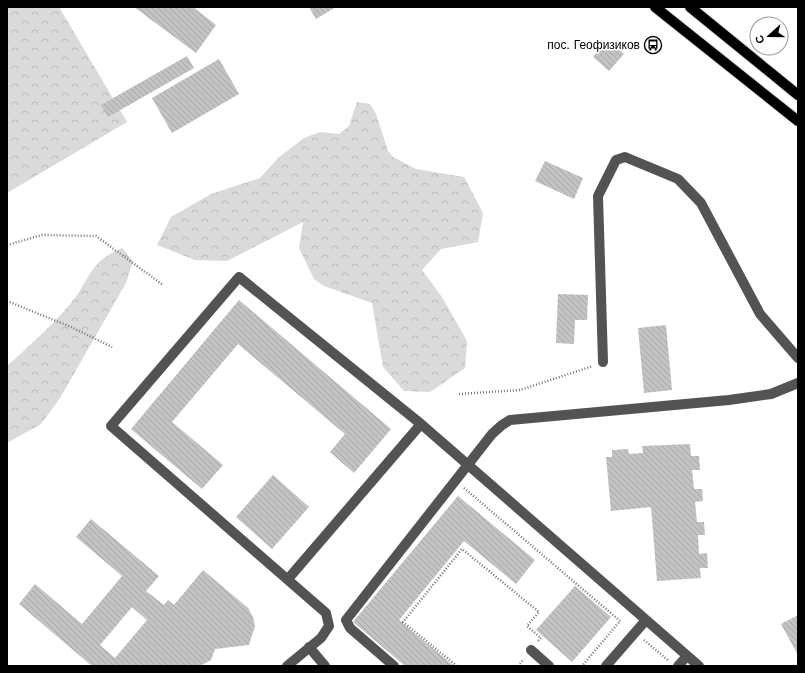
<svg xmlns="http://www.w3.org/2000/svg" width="805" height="673" font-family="'Work Sans',sans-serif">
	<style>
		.forest { fill: url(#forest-crowns) }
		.building { fill: url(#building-back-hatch); fill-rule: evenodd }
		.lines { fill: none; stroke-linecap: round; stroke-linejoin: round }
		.major-casing { stroke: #dbdbdb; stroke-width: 12 }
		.path { stroke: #757575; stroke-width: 2.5; stroke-dasharray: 1 2; stroke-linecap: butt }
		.minor { stroke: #535353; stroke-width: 10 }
		.major { stroke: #000; stroke-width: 10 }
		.labels { text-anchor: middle; stroke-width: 3; stroke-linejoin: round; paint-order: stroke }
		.poi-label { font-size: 12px; fill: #000; stroke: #fff; text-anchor: end }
	</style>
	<defs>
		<pattern id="forest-crowns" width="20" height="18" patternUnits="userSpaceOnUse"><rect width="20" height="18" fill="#dadada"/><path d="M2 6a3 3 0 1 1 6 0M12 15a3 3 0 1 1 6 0" fill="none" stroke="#b9b9b9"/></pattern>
		<pattern id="building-back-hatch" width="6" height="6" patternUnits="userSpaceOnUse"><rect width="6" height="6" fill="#c3c3c3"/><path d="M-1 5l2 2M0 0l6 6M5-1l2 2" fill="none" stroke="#a6a6a6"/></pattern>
	</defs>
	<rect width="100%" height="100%" fill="#fff"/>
	<!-- forest -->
	<path class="forest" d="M7,7H59L127,122L7,193Z
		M357,102L370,104L376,114L388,151L393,157L416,169L464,177L483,213L478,242L441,249L422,270L442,297L467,341L465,368L430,392L404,391L383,367L372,303L324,286L314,279L299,248L303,222L227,261L195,260L157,245L171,217L211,194L260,178L279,157L304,138L320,132L339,134L349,126Z
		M122,248L133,261L126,283L60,398L41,424L7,443V366C29,346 52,326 71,303C91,279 88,262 122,248Z"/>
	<!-- building -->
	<path class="building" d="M134,7H193L216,25L196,53Z
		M309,7H336L316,19Z
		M608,40L624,54L609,71L593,57Z
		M187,56L194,68L108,117L101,105Z
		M219,59L239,94L172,133L152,98Z
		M545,161L583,178L574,199L535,181Z
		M558,294L588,295L587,320H575L574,344L556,343Z
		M239,300L391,429L354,473L330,452L345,434L238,344L172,422L223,465L202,489L131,429Z
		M666,325L672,390L644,393L638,328Z
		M690,444L691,456H699L700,470H692L694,489H702L703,501L695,502L697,522H704L705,535H698L699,554L707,553L708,568H700L701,578L657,581L651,507L611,511L606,457H612V450L628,449L629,454L643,453L642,446Z
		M273,475L309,507L272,549L236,517Z
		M458,496L535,560L516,584L464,541L399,620L454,666H405L353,622Z
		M91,519L159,576L146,591L164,605L168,600L174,605L203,570L248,608L253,617L255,626L249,645L215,649L211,660L200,666H92L19,604L35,584L82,624L122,576L76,537ZM132,607L147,620L115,658L100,645Z
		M575,586L611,617L572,662L536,630Z
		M798,615V655L781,624Z"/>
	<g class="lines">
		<!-- major casing -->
		<g class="major-casing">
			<path id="major" d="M655,7L798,121
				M690,7L798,95"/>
		</g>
		<!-- path -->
		<path class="path" d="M7,245L42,235L96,236L163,285
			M7,301L71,327L112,347
			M459,394L520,390L593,366
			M464,488L620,621L582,666
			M644,640L669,661
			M457,666L403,622L462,549L539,612L527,626L541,638L538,641
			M518,666L524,659"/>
		<!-- minor -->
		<path class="minor" d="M603,362L598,196L616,160L625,157L678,179L701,203L760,314L798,358
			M288,579L421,424
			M309,647L325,666
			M531,650L549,666
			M287,666L321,638L329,626L326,613L111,426L239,277L421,424L699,666
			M394,666L350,628L346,620L492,434L502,425L510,420L729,400L771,394L798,383
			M606,666L646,620
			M678,666L687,656"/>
		<!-- major -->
		<use href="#major" class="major"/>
	</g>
	<!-- icons -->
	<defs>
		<g id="bus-ring" transform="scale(0.9)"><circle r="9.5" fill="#fff" stroke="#000" stroke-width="1.5"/><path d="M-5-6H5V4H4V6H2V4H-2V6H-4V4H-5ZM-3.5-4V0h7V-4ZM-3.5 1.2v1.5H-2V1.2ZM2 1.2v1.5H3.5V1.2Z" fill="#000"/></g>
	</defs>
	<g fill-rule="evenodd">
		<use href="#bus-ring" x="653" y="45"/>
	</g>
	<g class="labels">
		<!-- poi labels -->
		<g class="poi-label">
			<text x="640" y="49">пос. Геофизиков</text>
		</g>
	</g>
	<!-- border -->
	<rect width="805" height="673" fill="none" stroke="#000000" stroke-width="16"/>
	<!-- north arrow -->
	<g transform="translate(769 36) rotate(249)"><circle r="19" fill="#ffffff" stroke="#999999"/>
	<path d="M0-3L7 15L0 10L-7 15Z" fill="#000000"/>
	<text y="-6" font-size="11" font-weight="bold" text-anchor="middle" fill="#000000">С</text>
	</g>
</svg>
